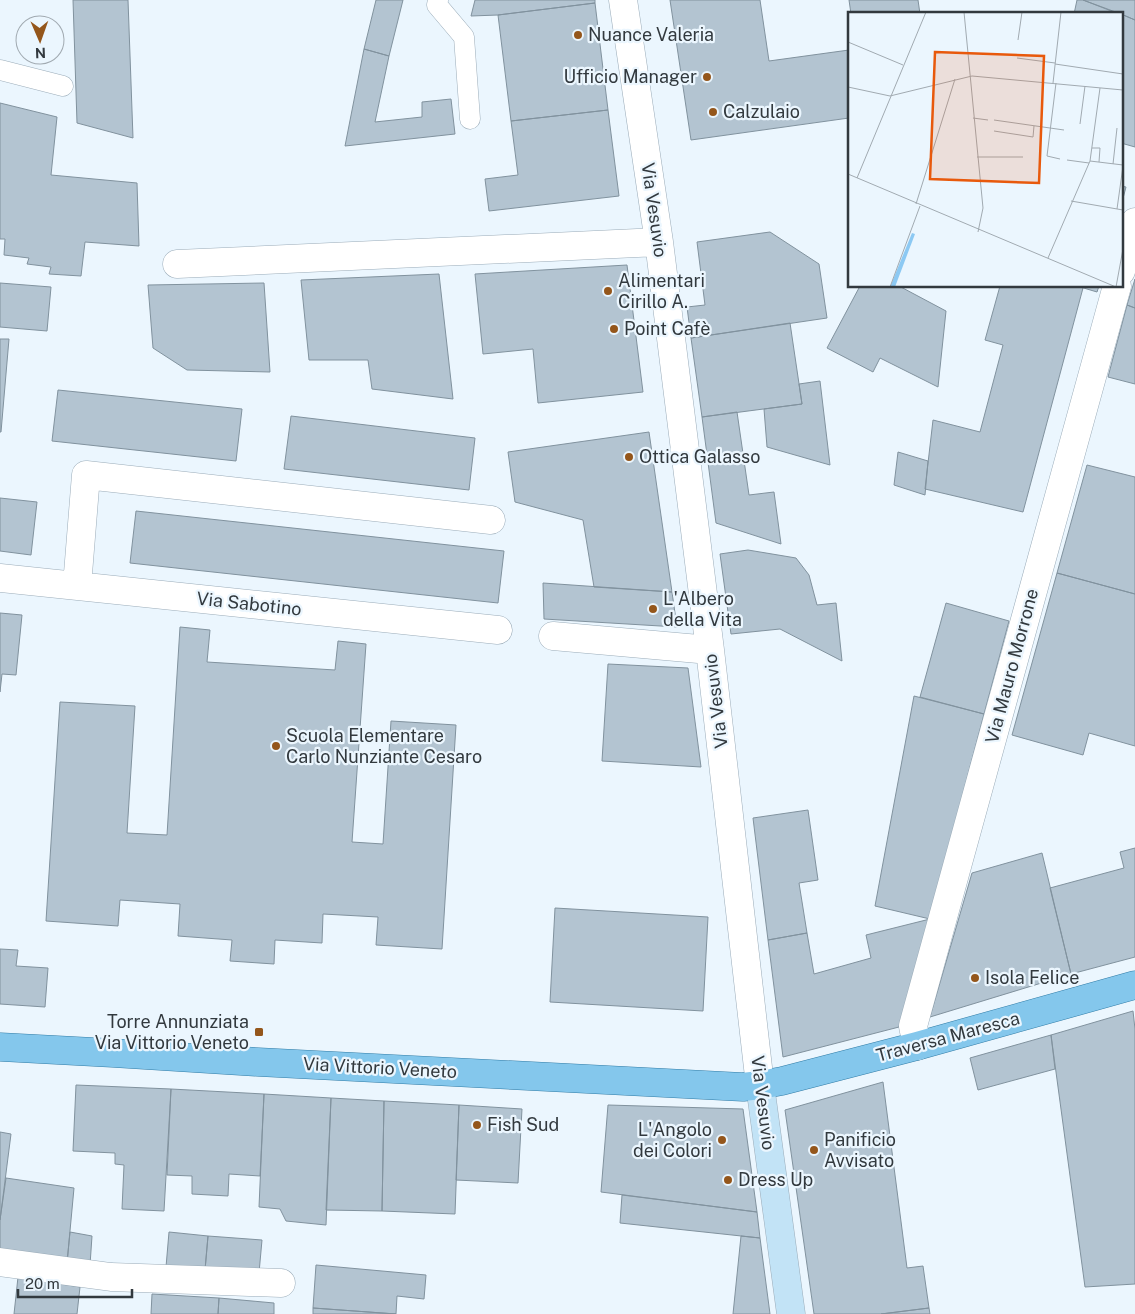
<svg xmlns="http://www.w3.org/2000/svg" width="1135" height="1314" font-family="'Public Sans',sans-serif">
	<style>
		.building { fill: #b3c4d1; stroke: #81929e }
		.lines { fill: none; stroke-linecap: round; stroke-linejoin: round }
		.lane-casing { stroke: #9bacb9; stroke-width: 21 }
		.street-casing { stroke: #9bacb9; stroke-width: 29 }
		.secondary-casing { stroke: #9bacb9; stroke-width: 29 }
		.primary-casing { stroke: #327da7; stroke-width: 29 }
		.lane { stroke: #fff; stroke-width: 20 }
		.street { stroke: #fff; stroke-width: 28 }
		.secondary { stroke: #c2e3f6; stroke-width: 28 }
		.primary { stroke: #84c7ec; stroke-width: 28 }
		.poi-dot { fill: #94561b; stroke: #ebf6fe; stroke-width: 2 }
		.labels { text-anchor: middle; stroke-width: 4.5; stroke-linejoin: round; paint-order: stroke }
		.poi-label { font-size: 18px; fill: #32393e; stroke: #ebf6fe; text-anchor: start }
		.street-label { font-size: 18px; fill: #32393e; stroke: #ebf6fe }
		.inset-road { fill: none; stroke: #a1aab1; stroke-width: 1 }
		.view { fill: #e8590c; fill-opacity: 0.15; stroke: #e8590c; stroke-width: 2.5 }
		.inset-edge { fill: none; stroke: #32393e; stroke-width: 2.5 }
	</style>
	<rect width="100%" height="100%" fill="#ebf6fe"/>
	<!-- building -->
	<path class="building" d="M73,0H128L133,138L77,123Z
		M376,0H403L389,56L364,49Z
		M475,0H595V3L498,15L471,16Z
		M670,0H760L769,61L849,50V118L691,140Z
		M849,0H918L920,14H851Z
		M1077,0H1083L1119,14H1074Z
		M1083,0H1135V20L1121,14Z
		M595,3L608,110L511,121L498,15Z
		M1121,14L1135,20V147L1121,143Z
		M364,49L389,56L375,122L422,117V102L451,99L455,134L345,146Z
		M0,103L57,117L51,175L137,183L139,246L85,242L81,276L49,274L51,267L27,264L29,258L4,255L5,239H0Z
		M608,110L619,196L489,211L485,179L518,175L511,121Z
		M1121,186L1126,187L1121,206Z
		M770,232L819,264L827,318L691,338L687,307L705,305L697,242Z
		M627,265L643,392L538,403L533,349L483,354L475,274Z
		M439,274L453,399L372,389L368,360H309L301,280Z
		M1135,279V308L1127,305Z
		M0,283L51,287L47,331L0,327Z
		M264,283L270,372L187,370L153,348L148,285Z
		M860,286H899L946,311L938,387L880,358L873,372L827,348Z
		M1000,286H1077L1083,288L1023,512L925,489L933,420L980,432L1003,345L985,340Z
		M1077,286H1099L1097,292Z
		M1127,305L1135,308V384L1108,377Z
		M790,323L802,404L702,417L691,338Z
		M0,339H9L1,432H0Z
		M820,381L830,465L767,447L764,409L802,404L799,384Z
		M58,390L242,409L236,461L52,441Z
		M737,412L749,495L774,492L781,544L716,523L702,417Z
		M291,416L475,438L469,490L284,469Z
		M649,432L672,592L594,587L583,520L515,502L508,452Z
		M898,452L928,461L925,495L894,485Z
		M1087,465L1135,477V594L1057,573Z
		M0,498L37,502L31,555L0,551Z
		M136,511L504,551L498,603L130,563Z
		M748,550L796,558L809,575L817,605L836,603L842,661L780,629L731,634L720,554Z
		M1057,573L1135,594V746L1089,733L1083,755L1012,735Z
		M543,583L672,592L677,627L544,619Z
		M946,603L1009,621L984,714L920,697Z
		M0,613L22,615L16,675L2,674L0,692Z
		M180,627L210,630L207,662L335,670L338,641L366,644L352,842L383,844L391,721L456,725L442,949L376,945L378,917L323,914L322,943L275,940L274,964L230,961L232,940L178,936L180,904L120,900L118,926L46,921L60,702L135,706L127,833L167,835Z
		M608,664L688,668L701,767L602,761Z
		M914,696L984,714L930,919L875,906Z
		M808,810L818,880L799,883L807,933L768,940L753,818Z
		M1135,848V957L1071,974L1050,888L1124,868L1120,852Z
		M1042,853L1071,974L930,1017L972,873Z
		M555,908L708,917L703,1011L550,1002Z
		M930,919L899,1027L783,1057L768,940L807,933L814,974L871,958L866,935Z
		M0,949L18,950L16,966L48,968L45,1007L0,1004Z
		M1133,1011L1135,1029V1284L1085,1287L1051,1035Z
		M1051,1035L1055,1069L978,1090L970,1058Z
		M883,1082L907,1268L923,1266L929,1308L881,1314H814L785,1110Z
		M76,1085L171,1089L164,1211L122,1209L124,1165L115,1164V1153L73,1151Z
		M171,1089L264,1094L260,1176L229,1174L228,1196L192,1194V1176L167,1175Z
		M264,1094L331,1098L326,1225L286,1221L280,1209L259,1207Z
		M331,1098L384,1101L382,1211L326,1210Z
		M384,1101L459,1105L455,1214L382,1211Z
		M459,1105L522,1109L518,1183L456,1180Z
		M608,1105L743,1109L757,1212L601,1192Z
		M0,1132L11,1134L0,1220Z
		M6,1178L74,1188L67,1263L0,1253V1220Z
		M622,1195L757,1212L760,1238L620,1223Z
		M70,1232L92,1236L90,1265L67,1263Z
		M169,1232L208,1236L205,1270L166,1267Z
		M208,1236L262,1240L259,1273L205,1270Z
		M741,1236L760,1238L770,1314H733Z
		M316,1265L426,1275L424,1299L397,1296L396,1314L313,1308Z
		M18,1277L80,1287L77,1314H14Z
		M152,1294L219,1298L218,1314H151Z
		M219,1298L274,1303V1314H218Z
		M313,1308L396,1314H313Z
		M929,1308L930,1314H881Z"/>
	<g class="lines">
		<!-- lane casing -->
		<g class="lane-casing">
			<path id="lane" d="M438,0L437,5L464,37L470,119
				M0,70L63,86"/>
		</g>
		<!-- street casing -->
		<g class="street-casing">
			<path id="street" d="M623,0L659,242L710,650L760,1085
				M177,264L659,242
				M1121,271L1135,222
				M0,578L498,630
				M77,586L86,475L491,520
				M553,636L710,650
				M917,1046L913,1026L1117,286
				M0,1262L111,1277L281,1283"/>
		</g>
		<!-- secondary casing -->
		<g class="secondary-casing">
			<path id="secondary" d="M760,1085L791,1314"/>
		</g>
		<!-- primary casing -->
		<g class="primary-casing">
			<path id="primary" d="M0,1047L113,1053L258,1062L743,1087L760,1085L782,1081L917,1046L1135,985"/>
		</g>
		<!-- lane -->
		<use href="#lane" class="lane"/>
		<!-- street -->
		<use href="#street" class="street"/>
		<!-- secondary -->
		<use href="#secondary" class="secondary"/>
		<!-- primary -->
		<use href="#primary" class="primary"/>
	</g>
	<!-- markers -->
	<g class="poi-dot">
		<circle cx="578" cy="35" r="5"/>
		<circle cx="707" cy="77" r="5"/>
		<circle cx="713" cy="112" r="5"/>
		<circle cx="608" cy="291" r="5"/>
		<circle cx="614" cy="329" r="5"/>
		<circle cx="629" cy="457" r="5"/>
		<circle cx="653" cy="609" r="5"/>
		<circle cx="276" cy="746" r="5"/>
		<circle cx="975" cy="978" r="5"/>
		<rect x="254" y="1027" width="10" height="10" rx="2.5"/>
		<circle cx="477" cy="1125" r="5"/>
		<circle cx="722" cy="1140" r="5"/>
		<circle cx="814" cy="1150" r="5"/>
		<circle cx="728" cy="1180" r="5"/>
	</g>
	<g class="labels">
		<!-- poi labels -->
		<g class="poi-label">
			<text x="588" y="41">Nuance Valeria</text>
			<text x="697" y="83" text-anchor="end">Ufficio Manager</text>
			<text x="723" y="118">Calzulaio</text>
			<text x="618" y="287">Alimentari<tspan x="618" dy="21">Cirillo A.</tspan></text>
			<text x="624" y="335">Point Cafè</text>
			<text x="639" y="463">Ottica Galasso</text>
			<text x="663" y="605">L'Albero<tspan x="663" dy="21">della Vita</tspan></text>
			<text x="286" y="742">Scuola Elementare<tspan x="286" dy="21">Carlo Nunziante Cesaro</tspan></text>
			<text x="985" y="984">Isola Felice</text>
			<text x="249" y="1028" text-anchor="end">Torre Annunziata<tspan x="249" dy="21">Via Vittorio Veneto</tspan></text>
			<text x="487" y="1131">Fish Sud</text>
			<text x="712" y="1136" text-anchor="end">L'Angolo<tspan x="712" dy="21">dei Colori</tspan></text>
			<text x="824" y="1146">Panificio<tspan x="824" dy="21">Avvisato</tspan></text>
			<text x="738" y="1186">Dress Up</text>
		</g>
		<!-- street labels -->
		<g class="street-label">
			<text transform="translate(654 210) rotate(82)" y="6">Via Vesuvio</text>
			<text transform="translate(249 604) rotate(6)" y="6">Via Sabotino</text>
			<text transform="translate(1012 666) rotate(-75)" y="6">Via Mauro Morrone</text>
			<text transform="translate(716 701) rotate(-97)" y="6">Via Vesuvio</text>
			<text transform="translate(948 1037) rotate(-15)" y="6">Traversa Maresca</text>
			<text transform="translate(380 1068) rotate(3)" y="6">Via Vittorio Veneto</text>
			<text transform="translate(763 1103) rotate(83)" y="6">Via Vesuvio</text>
		</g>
	</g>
	<!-- overview -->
	<g transform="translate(848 12)">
		<rect width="275" height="275" fill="#ebf6fe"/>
		<path d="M64,221L67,222L47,275H42Z" fill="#8cc9f3"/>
		<path class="inset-road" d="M116,0L135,196L130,220M170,28L174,0M0,30L55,53M169,46L207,51M207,52L275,62M205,71L213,0M208,71L199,144L212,147M0,75L42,84L124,64L275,78M125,106L140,108M146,108L216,118M232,112L237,74M146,119L185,125L186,114M244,136H252L251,150M129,145H175M219,148L241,151M242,149L275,153M265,152L269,116M0,162L268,275M9,166L78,0M223,189L275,198M68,192L107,67M269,197L275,154M200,246L242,149L252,76M42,275L72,194M268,275L275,237"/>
		<path class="view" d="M87,40L196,44L191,171L82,167Z"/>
		<rect width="275" height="275" class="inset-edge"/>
	</g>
	<!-- north arrow -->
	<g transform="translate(40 40) rotate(178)"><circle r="24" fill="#ebf6fe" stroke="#a1aab1"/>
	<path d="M0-4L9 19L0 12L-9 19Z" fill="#94561b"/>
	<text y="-8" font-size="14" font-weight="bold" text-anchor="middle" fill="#32393e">N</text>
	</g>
	<!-- scale -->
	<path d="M18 1289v8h114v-8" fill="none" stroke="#32393e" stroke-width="2.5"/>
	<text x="25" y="1289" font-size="15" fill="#32393e" stroke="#ebf6fe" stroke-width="4" paint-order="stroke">20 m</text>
</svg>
